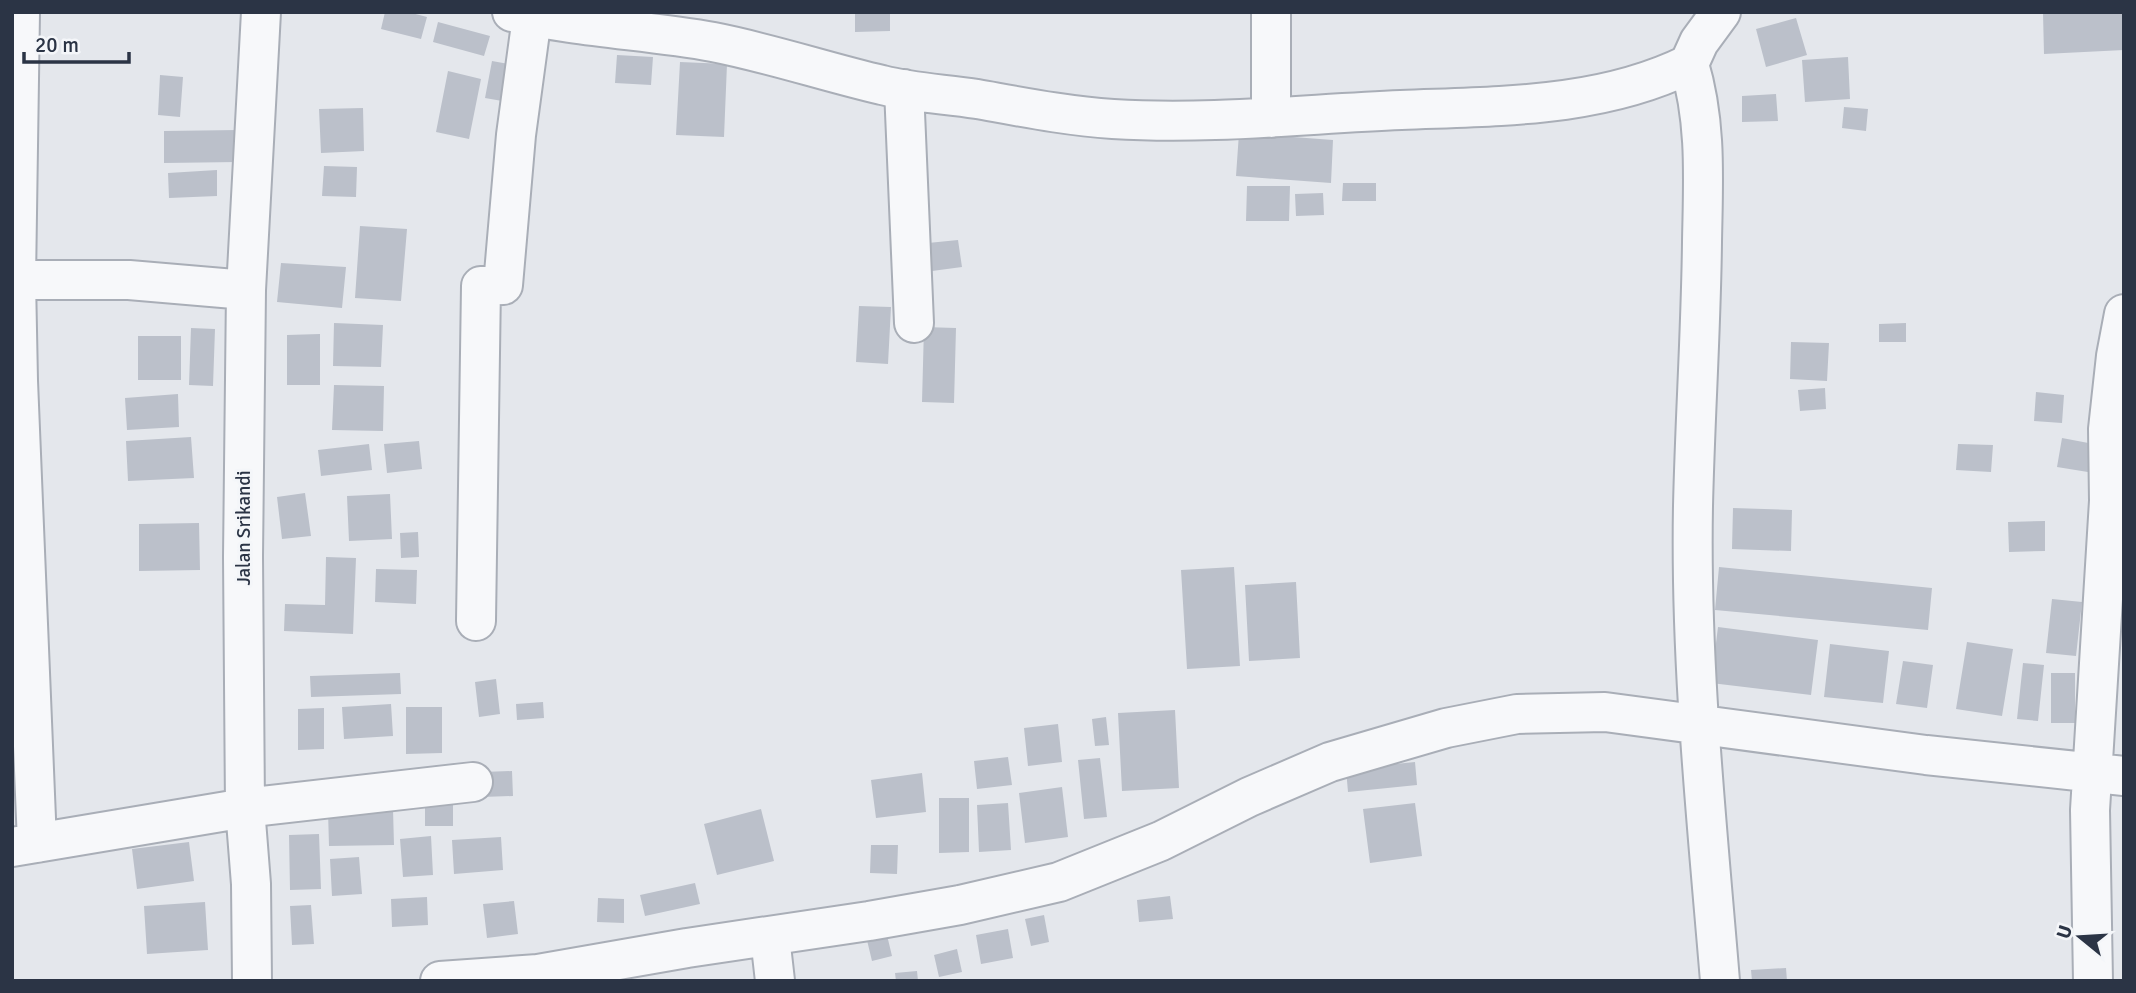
<svg xmlns="http://www.w3.org/2000/svg" width="2136" height="993" font-family="Signika,sans-serif">
	<style>
		.building { fill: #bbc0ca }
		.lines { fill: none; stroke-linecap: round; stroke-linejoin: round }
		.minor-casing { stroke: #a9aeb7; stroke-width: 42 }
		.minor { stroke: #f7f8fa; stroke-width: 38 }
		.labels { text-anchor: middle; stroke-width: 6; stroke-linejoin: round; paint-order: stroke }
		.street-label { font-size: 19px; fill: #2b3445; stroke: #f4f6f9 }
	</style>
	<rect width="100%" height="100%" fill="#e4e7ec"/>
	<!-- building -->
	<path class="building" d="M385,12H408L427,17L421,39L381,29Z
		M855,12H890V31L855,32Z
		M2058,12H2124V50L2044,54L2043,13Z
		M1796,18L1807,55L1766,67L1756,29Z
		M438,22L490,36L484,56L433,42Z
		M617,55L653,57L651,85L615,83Z
		M1848,57L1850,99L1805,102L1802,60Z
		M492,61L515,65L508,102L485,98Z
		M680,62L727,64L724,137L676,135Z
		M448,71L481,79L469,139L436,132Z
		M160,75L183,77L180,117L158,115Z
		M1776,94L1778,121L1742,122V96Z
		M1844,107L1868,109L1866,131L1842,128Z
		M363,108L364,151L321,153L319,109Z
		M238,130V162L164,163V131Z
		M1239,133L1333,140L1331,183L1236,176Z
		M324,166L357,167L356,197L322,196Z
		M217,170V196L169,198L168,173Z
		M1343,183H1376V201H1342Z
		M1247,186H1290L1289,221H1246Z
		M1323,193L1324,215L1296,216L1295,194Z
		M360,226L407,229L401,301L355,298Z
		M958,240L962,267L932,271L928,243Z
		M281,263L346,267L342,308L277,302Z
		M859,306L891,307L888,364L856,362Z
		M334,323L383,325L381,367L333,366Z
		M1906,323V342H1879V324Z
		M924,327L956,328L954,403L922,402Z
		M191,328L215,329L213,386L189,385Z
		M320,334V385H287V335Z
		M138,336H181V380H138Z
		M1791,342L1829,343L1827,381L1790,379Z
		M334,385L384,386L383,431L332,430Z
		M1825,388L1826,409L1800,411L1798,390Z
		M2036,392L2064,395L2062,423L2034,421Z
		M178,394L179,427L127,430L125,398Z
		M191,437L194,478L128,481L126,441Z
		M2062,438L2099,445L2094,473L2057,467Z
		M419,441L422,469L387,473L384,444Z
		M369,444L372,470L321,476L318,450Z
		M1958,444L1993,445L1991,472L1956,470Z
		M305,493L311,536L282,539L277,497Z
		M390,494L392,539L349,541L347,496Z
		M1733,508L1792,510L1791,551L1732,549Z
		M2045,521V551L2009,552L2008,522Z
		M199,523L200,570L139,571V524Z
		M418,532L419,557L401,558L400,533Z
		M326,557L356,558L353,634L284,631L285,604L325,605Z
		M1234,567L1240,666L1187,669L1181,570Z
		M1719,567L1932,588L1928,630L1715,610Z
		M376,569L417,570L416,604L375,602Z
		M1296,582L1300,658L1249,661L1245,585Z
		M2052,599L2082,602L2076,656L2046,653Z
		M1718,627L1818,640L1811,695L1711,683Z
		M1967,642L2013,649L2002,716L1956,709Z
		M1830,644L1889,651L1883,703L1824,697Z
		M1903,661L1933,665L1927,708L1896,704Z
		M2023,663L2044,665L2038,721L2017,719Z
		M400,673L401,694L311,697L310,676Z
		M2051,673H2075V723H2051Z
		M496,679L500,714L479,717L475,682Z
		M543,702L544,718L517,720L516,704Z
		M391,704L393,736L344,739L342,707Z
		M406,707H442V753L406,754Z
		M324,708V749L298,750V709Z
		M1175,710L1179,788L1122,791L1118,713Z
		M1106,717L1109,745L1095,746L1092,719Z
		M1058,724L1062,762L1028,766L1024,728Z
		M1008,757L1012,785L977,789L974,761Z
		M1100,758L1107,817L1084,819L1078,760Z
		M1415,762L1417,785L1348,792L1346,769Z
		M512,771L513,796L482,797V772Z
		M922,773L926,812L876,818L871,780Z
		M1062,787L1068,837L1025,843L1019,793Z
		M425,793H453V826H425Z
		M939,798H969V852L939,853Z
		M1008,803L1011,850L979,852L977,805Z
		M1415,803L1422,856L1370,863L1363,809Z
		M393,809L394,845L329,846L328,811Z
		M761,809L774,861L717,875L704,824Z
		M319,834L321,889L290,890L289,835Z
		M431,836L433,875L403,877L400,839Z
		M501,837L503,870L454,874L452,840Z
		M189,842L194,881L137,889L132,849Z
		M871,845H898L897,874L870,873Z
		M359,857L362,894L332,896L330,859Z
		M695,883L700,904L645,916L640,895Z
		M1170,896L1173,919L1139,922L1137,900Z
		M427,897L428,925L392,927L391,899Z
		M598,898L624,899V923L597,922Z
		M514,901L518,934L487,938L483,904Z
		M205,902L208,950L147,954L144,906Z
		M311,905L314,944L292,945L290,906Z
		M1044,915L1049,942L1031,946L1025,919Z
		M1008,929L1013,958L981,964L976,935Z
		M886,931L892,956L872,961L866,936Z
		M957,949L962,972L939,977L934,955Z
		M1786,968L1787,981H1752L1751,970Z
		M917,971L918,981H896L895,973Z"/>
	<g class="lines">
		<!-- minor casing -->
		<g class="minor-casing">
			<path id="minor" d="M20,12L16,280L18,381L37,843
				M512,12C578,28 647,30 713,42C770,53 826,72 882,85C913,93 946,94 977,99C1022,107 1067,116 1113,119C1209,125 1305,114 1401,110C1497,106 1600,108 1689,64L1699,42L1721,12
				M1271,12V118
				M1689,64C1707,123 1703,182 1702,242C1701,330 1695,418 1693,506C1690,665 1707,823 1720,981
				M904,89L914,323
				M16,280H129L246,290
				M476,621L481,286L503,285L516,135L532,17
				M12,847L245,808L243,557L246,290L261,12
				M770,937L775,981
				M252,981L251,884L245,808L473,782
				M440,981L538,974L687,948L869,921L960,905L1059,882L1161,841L1249,797L1330,762L1446,728L1517,714L1605,712L1926,755L2124,776
				M2093,981L2090,810L2109,501L2108,429L2116,356L2124,314"/>
		</g>
		<!-- minor -->
		<use href="#minor" class="minor"/>
	</g>
	<g class="labels">
		<!-- street labels -->
		<g class="street-label">
			<text transform="translate(243 528) rotate(-90)" y="7">Jalan Srikandi</text>
		</g>
	</g>
	<!-- border -->
	<rect width="2136" height="993" fill="none" stroke="#2b3445" stroke-width="28"/>
	<!-- north arrow -->
	<g transform="translate(2080 937) rotate(288)" stroke="#f4f6f9" stroke-width="5" paint-order="stroke">
	<path d="M0-5L12 26L0 18L-12 26Z" fill="#2b3445"/>
	<text y="-10" font-size="19" font-weight="bold" text-anchor="middle" fill="#2b3445">U</text>
	</g>
	<!-- scale -->
	<path d="M24 52v10h105v-10" fill="none" stroke="#2b3445" stroke-width="3.5"/>
	<text x="35" y="52" font-size="21" fill="#2b3445" stroke="#f4f6f9" stroke-width="5" paint-order="stroke">20 m</text>
</svg>
